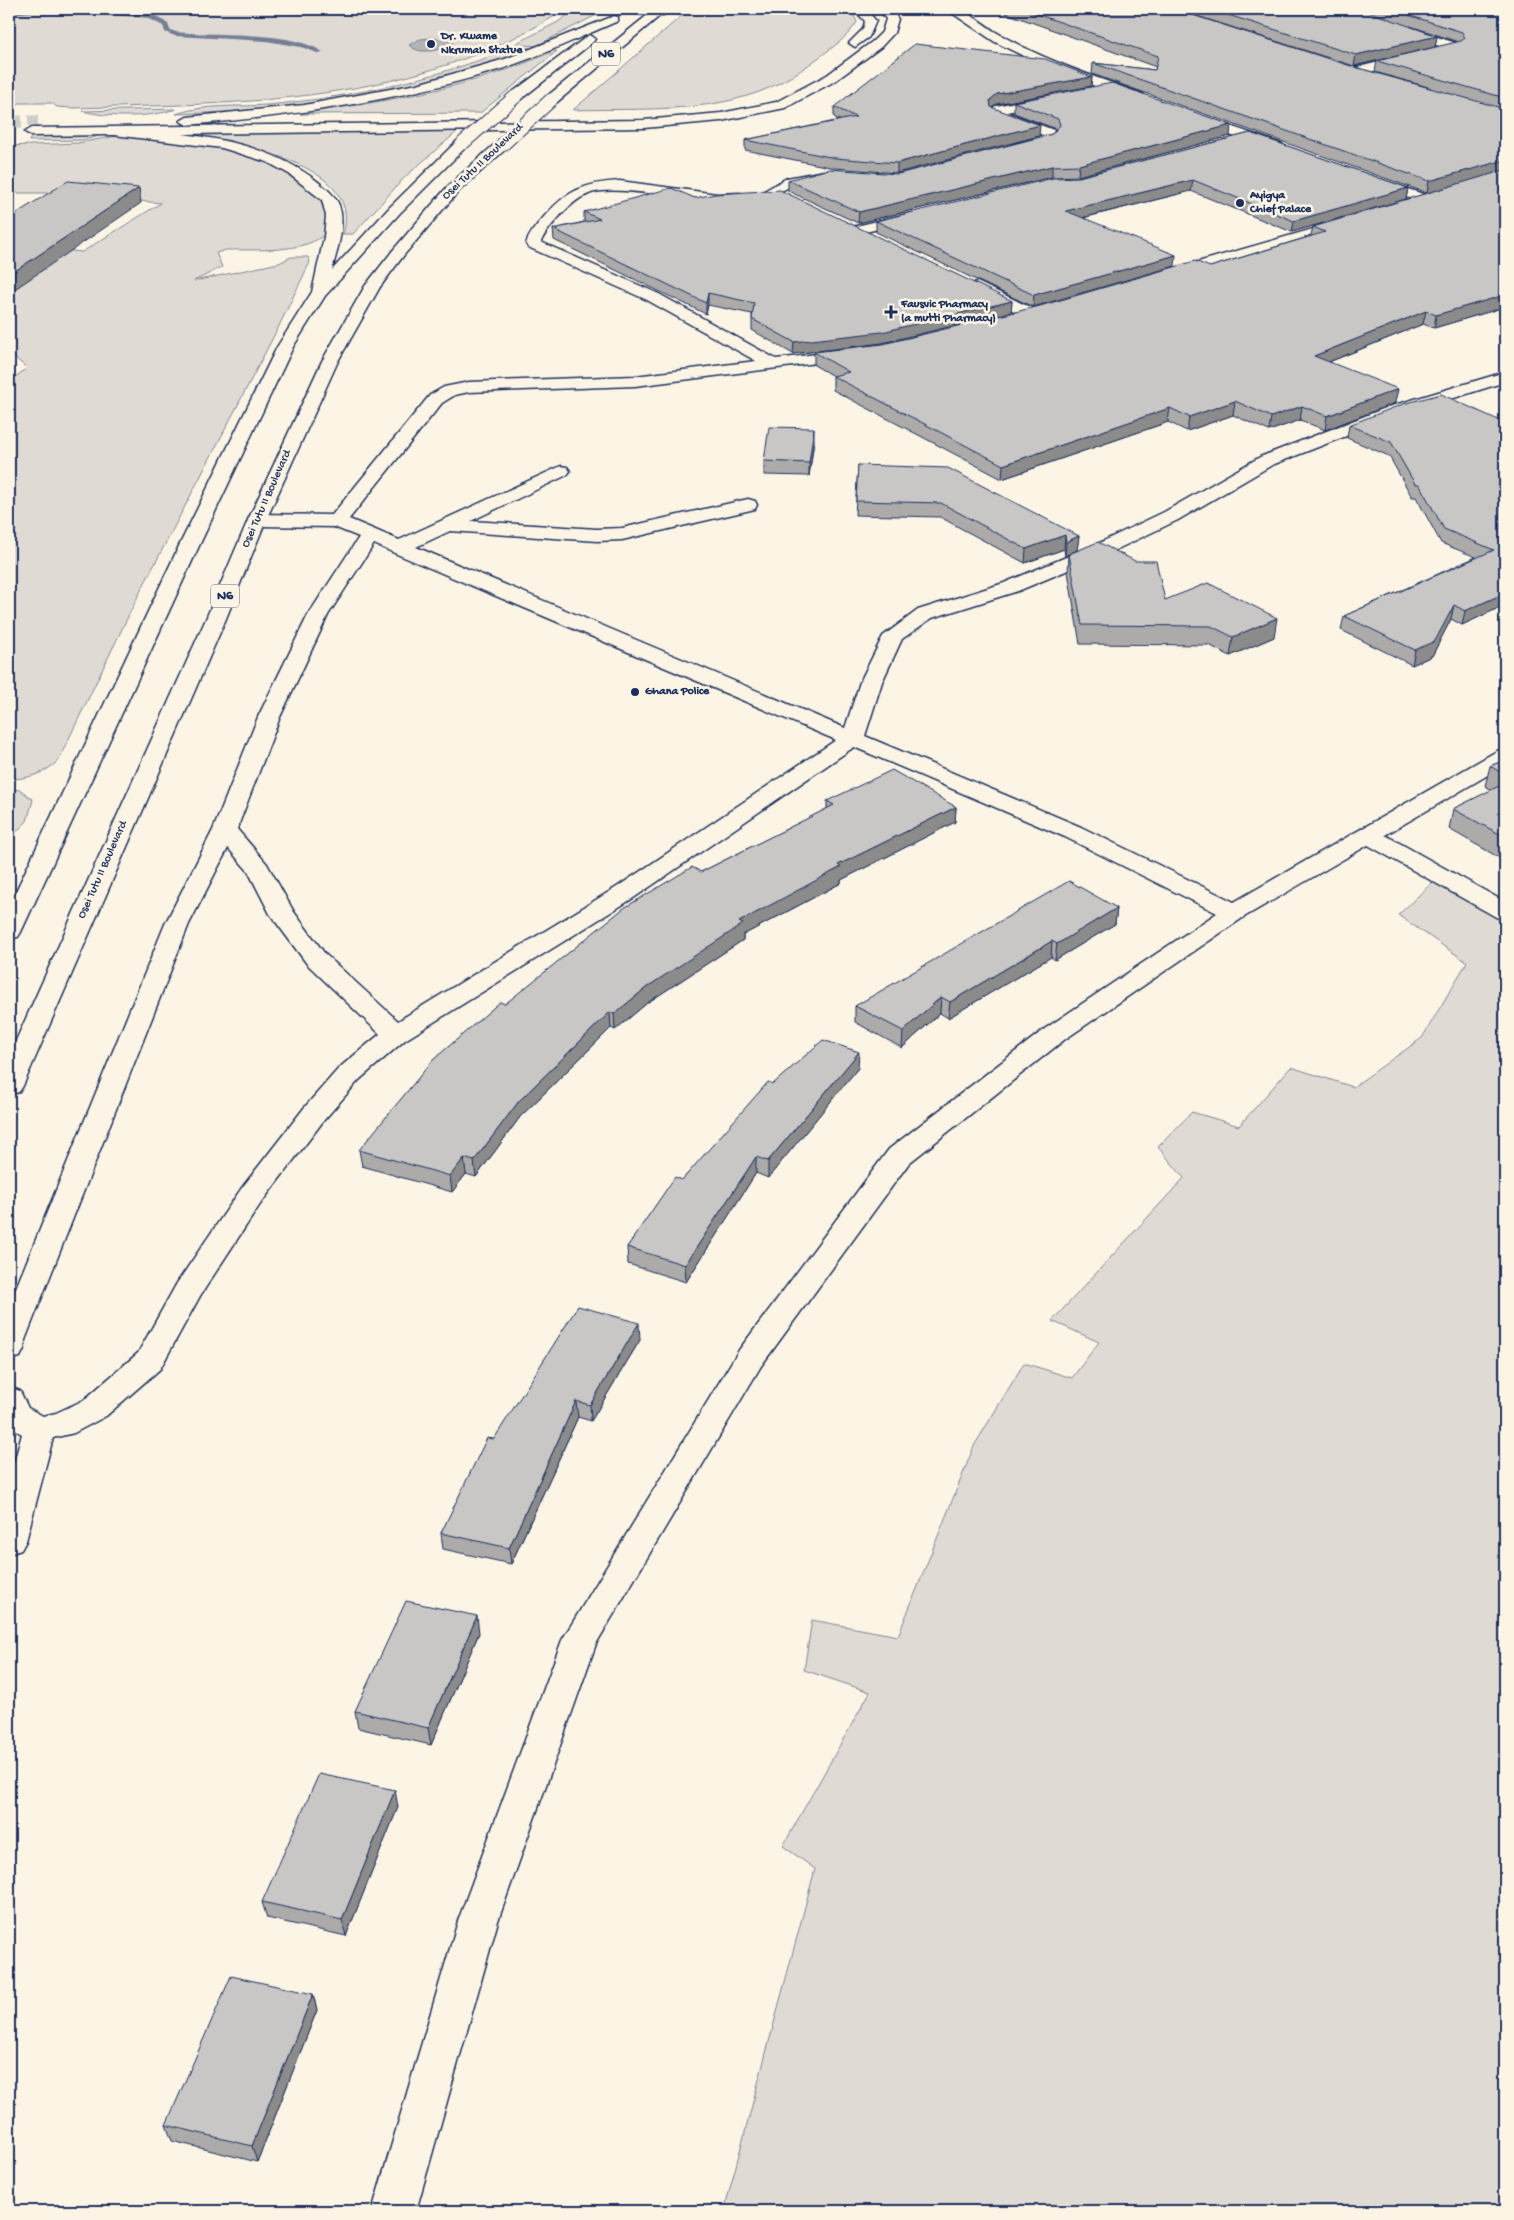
<svg xmlns="http://www.w3.org/2000/svg" width="1514" height="2220" viewBox="0 0 1514 2220" font-family="'Gochi Hand',sans-serif">
<rect width="100%" height="100%" fill="#fcf5e5"/>
<filter id="ink" filterUnits="userSpaceOnUse"><feTurbulence type="fractalNoise" baseFrequency=".02" numOctaves="2"/><feDisplacementMap in="SourceGraphic" scale="10" xChannelSelector="R" yChannelSelector="G"/><feConvolveMatrix kernelMatrix="1 2 1 2 8 2 1 2 1" color-interpolation-filters="sRGB"/></filter>
<g filter="url(#ink)">
<g fill="#dfdbd4" stroke="#7d8599">
<path d="M9 9H566C416 104 242 104 70 108L57 107 52 103H19L11 116H9Z"/>
<path d="M576 9H608L536 46 515 44 558 22Z"/>
<path d="M695 9H844L853 14 857 22C847 38 833 47 818 58 807 66 795 75 783 81 722 115 641 108 573 110L686 12Z"/>
<path d="M511 45 530 48C504 62 472 70 443 77 356 100 267 112 176 114 204 104 238 107 267 105 333 99 400 86 462 66 479 60 497 56 511 45Z"/>
<path d="M553 51H557L480 113 300 114C385 101 475 88 553 51Z"/>
<path d="M176 109C148 118 111 118 82 111Z"/>
<path d="M459 130 406 176 353 234H343C367 159 217 140 170 132Z"/>
<path d="M33 133 106 134 84 140 29 141Z"/>
<path d="M122 135 217 146 258 159 288 173 320 198 328 224 326 234C300 254 258 249 226 250L216 253 222 267 194 281 279 263 291 257H308L310 262 278 328 138 596 58 761C44 774 28 779 9 779V382L27 368 9 353V258L33 247 82 252 161 203 55 193H9V146L78 143Z"/>
<path d="M9 789 21 790 33 800 27 821 9 840Z"/>
<path d="M1435 880 1505 920V2211H724L815 1869 783 1846 870 1692 804 1670 812 1620 898 1636 974 1446 1024 1363 1072 1378 1099 1342 1052 1321 1184 1178 1158 1147 1192 1112 1239 1126 1291 1067 1353 1087 1422 1038 1467 962 1398 915Z"/>
</g>
<path fill="#b2b4b8" stroke="#767f94" d="M432 38 451 41 453 44C442 50 419 56 409 45L420 39Z"/>
<g fill="none" stroke-linecap="round" stroke-linejoin="round">
<path fill="#767f94" fill-rule="evenodd" d="M36 9H76L148 14 158 17 168 24 170 30 176 32C217 36 289 30 323 52L320 54 301 47 266 41 175 36 165 32 163 26 148 18 58 10 9 14V10Z"/>
<path stroke="#cfcdca" stroke-width="13" stroke-dasharray="13 6" stroke-linecap="butt" d="M9 122H38"/>
<g stroke="#1b2f5e" stroke-width="3">
<g id="minor">
<path d="M662 9H678L652 19 646 16Z"/>
<path d="M853 9H866L876 21 869 37 855 47 849 43 863 29 865 21Z"/>
<path d="M879 9H891L898 19 894 33 881 47 835 81 785 108 721 121 644 128 32 136 25 132 32 128 644 120 721 113 776 102 827 75 873 41 882 32 886 19Z"/>
<path d="M946 9C965 8 979 21 994 31 1040 59 1092 76 1143 94L1144 97 1143 100H1133L1054 71 995 42Z"/>
<path d="M1333 9H1350L1459 44 1461 47 1459 50H1451Z"/>
<path d="M1412 54 1418 58 1416 61 1354 76 1348 72 1350 69Z"/>
<path d="M1051 94 1057 98 1056 101 1007 112 1056 131 1058 134 1051 143 1018 151 1013 150 1011 147 1013 144 1043 135 991 115V110L992 107Z"/>
<path d="M1195 114 1282 144 1284 147 1282 150H1272L1190 121 1188 118Z"/>
<path d="M824 171 829 172 831 175 829 178 796 184 764 199 757 195 787 178Z"/>
<path d="M1372 177 1432 197 1434 200 1427 204 1367 184 1365 181Z"/>
<path d="M620 181 717 194 740 193 747 197C734 214 621 180 589 194 577 198 567 208 559 217 553 224 544 233 541 242L659 294 776 359 850 350 856 352 858 355 856 358 635 386 469 392 455 395 442 403 349 519 399 540 561 466 567 467 570 471 567 475 471 521 597 529 622 528 748 499 755 501 757 505 755 509 622 540 597 541 450 531 416 547 845 728 860 682 883 636 918 610 1004 583 1095 545 1164 512 1260 457 1388 407 1505 372V382L1400 415 1272 465 1178 520 1109 553 1018 591 932 618 902 639 882 682 865 736 1081 827 1234 902 1497 751 1505 749V765L1385 835 1505 902V919L1496 917 1368 845 1244 917 1064 1040 909 1163 761 1366 596 1644 498 1921 416 2211H372L458 1921 562 1640 739 1350 889 1149 1046 1028 1217 913 1065 837 854 747 635 897 405 1040 359 1080 324 1120 261 1203 200 1296 160 1369 106 1416 74 1433 53 1438 26 1541 21 1550 9 1554V1481L22 1434 9 1427V1387L20 1391 28 1408 43 1416 56 1413 84 1400 138 1353 177 1283 241 1189 304 1108 339 1068 380 1034 307 964 270 914 248 871 228 848 189 924 25 1340 24 1349 20 1357 9 1360V1305L165 924 213 830 258 717 308 615 359 537 334 527 257 526 250 524 248 520 250 516 257 514 332 515 430 395 444 387 469 382 635 376 756 361 647 300 528 247 526 244C529 234 536 226 543 218 566 191 584 183 620 181ZM374 544 392 552 836 740 617 887 398 1021 325 954 294 912 267 864 237 829 280 717 328 615Z"/>
<path d="M912 213 917 214 919 217 917 220 857 234 850 230 852 227Z"/>
<path d="M1348 219 1355 223 1353 226 1173 278H1163L1160 275 1163 272Z"/>
<path d="M977 282 1038 311 1040 314 1038 317H1026L972 290 969 287 972 284Z"/>
</g>
</g>
<g stroke="#1b2f5e" stroke-width="3">
<g id="highway">
<path d="M655 9H668L556 103H546L545 100 546 97Z"/>
<path d="M614 16 618 17V21C578 38 539 57 498 70 397 101 292 116 187 125L180 121 187 117 304 105 417 84 505 59Z"/>
<path d="M589 35 595 39 593 42 520 100H510L509 97 510 94Z"/>
<path d="M119 128C186 134 257 137 313 178 322 185 335 194 339 205 346 225 337 251 332 270L390 207 458 140 463 139 470 143 400 213 325 296 293 347 199 546 21 932 18 937 9 939V906L179 546 277 347 312 292 324 237 326 216 322 200 289 174 267 162 222 148 114 135 112 132Z"/>
<path d="M502 141 509 145 507 148 458 192 404 255 380 287 338 361 266 520 225 621 23 1086 19 1092 9 1095V1056L205 621 248 520 322 361 365 286 394 249 448 186 497 142Z"/>
</g>
</g>
<use href="#minor" fill="#fcf5e5" fill-rule="evenodd"/>
<use href="#highway" fill="#fcf5e5" fill-rule="evenodd"/>
<g stroke="#1b2f5e" stroke-width="15" stroke-linecap="butt">
<g id="highway-bridge">
<path d="M463 143 515 97"/>
<path d="M502 145 551 100"/>
</g>
</g>
<use href="#highway-bridge" stroke="#fcf5e5" stroke-width="13"/>
</g>
<g fill="#acabaa" stroke="#1b2f5e">
<path d="M996 9H1174L1351 66 1431 88 1375 72 1377 61 1459 42 1410 26 1437 36 1435 47 1354 66 1175 9H1505V307L1434 328 1423 324 1329 362 1395 403 1325 430 1300 420 1269 431 1233 415 1187 431 1168 422 1002 479 833 390V376L814 365V352L883 344 1210 267 1311 236 1313 227 1459 184 1427 193 1092 74 1093 63 1155 70 1156 67 1003 12Z"/>
<path d="M1092 77 1091 86 997 104 992 107 1039 136 897 173 835 168 745 150V140L840 120 834 117V107Z"/>
<path d="M1014 102 1230 136 1078 176 1052 177 858 223 788 191V180L898 174 1052 134 1056 129 1014 113Z"/>
<path d="M1250 133 1408 188 1406 199 1292 232 1191 191 1083 218 1175 266 1033 307 876 232V221L1079 177Z"/>
<path d="M695 198 1012 301 1011 312 882 343 793 354 752 330V314L708 305 706 314 554 240 553 229 584 222V212Z"/>
<path d="M1505 423V605L1462 625 1451 619 1432 656 1412 665 1341 630 1344 616 1476 557 1441 543 1416 497H1412L1389 456 1347 438 1349 425Z"/>
<path d="M814 441 809 476 764 475V461Z"/>
<path d="M858 465 1079 536 1077 550 1065 556 1064 549 1025 563 940 517 855 515Z"/>
<path d="M1069 554 1165 600 1274 637 1230 656 1209 645 1080 644 1068 572Z"/>
<path d="M1505 760V861L1449 829 1453 809 1492 790 1485 786 1490 766Z"/>
<path d="M827 801 956 807 955 822 841 880V883L743 935V940L647 1003 615 1030 611 1028 520 1117 476 1177 466 1174 452 1192 362 1166 359 1150 505 1004 701 872 827 809Z"/>
<path d="M1117 908 1115 924 1055 960 1051 957 948 1018 940 1013 902 1048 855 1022V1006Z"/>
<path d="M858 1068 768 1178 756 1173 686 1282 628 1264 627 1247 682 1180 773 1084Z"/>
<path d="M640 1340 591 1421 578 1417 511 1564 443 1549 441 1533 494 1439Z"/>
<path d="M479 1633 431 1745 358 1728 355 1711Z"/>
<path d="M398 1807 346 1936 267 1918 262 1902Z"/>
<path d="M313 1994 317 2010 257 2162 172 2141 166 2125Z"/>
</g>
<g fill="#8c8b8b" stroke="#1b2f5e">
<path d="M1437 36 1435 47 1354 66 1356 55Z"/>
<path d="M1092 77 1091 86 997 104 989 110 990 100 997 94Z"/>
<path d="M1040 125 1039 136 897 173V163Z"/>
<path d="M1231 125 1230 136 1078 176 1079 165Z"/>
<path d="M1505 160 1504 171 1427 193 1429 181Z"/>
<path d="M1052 166V177L858 223 859 212Z"/>
<path d="M1193 180 1191 191 1065 222 1066 211Z"/>
<path d="M139 188 141 203 9 293V275Z"/>
<path d="M1408 188 1406 199 1292 232 1294 221Z"/>
<path d="M1176 255 1175 266 1033 307 1034 295Z"/>
<path d="M708 293V305L706 314V303Z"/>
<path d="M1505 295V307L1434 328 1436 315Z"/>
<path d="M1012 301 1011 312 882 343 793 354 794 342Z"/>
<path d="M1426 311 1423 324 1311 369 1314 356Z"/>
<path d="M1398 389 1395 403 1325 430 1327 416Z"/>
<path d="M1235 401 1233 415 1187 431 1189 417Z"/>
<path d="M1302 406 1300 420 1269 431 1271 417Z"/>
<path d="M1170 408 1168 422 1002 479 1003 465Z"/>
<path d="M814 428V441L809 476V463Z"/>
<path d="M1065 535 1064 549 1025 563 1026 549Z"/>
<path d="M1079 536 1077 550 1065 556 1066 542Z"/>
<path d="M1505 593V605L1462 625 1465 611Z"/>
<path d="M1454 605 1451 619 1432 656 1412 665 1415 650Z"/>
<path d="M1277 618 1274 637 1230 656 1233 637Z"/>
<path d="M956 807 955 822 841 880V883L743 935V940L647 1003 615 1030 614 1014 647 987 739 922 838 865Z"/>
<path d="M1117 908 1115 924 1055 960 1057 944Z"/>
<path d="M1052 941 1051 957 948 1018 950 1002Z"/>
<path d="M941 997 940 1013 902 1048 903 1031Z"/>
<path d="M610 1012 611 1028 520 1117 476 1177 474 1161 519 1101Z"/>
<path d="M859 1052 858 1068 768 1178V1161Z"/>
<path d="M756 1157V1173L686 1282 685 1265Z"/>
<path d="M464 1158 466 1174 452 1192 450 1176Z"/>
<path d="M639 1323 640 1340 591 1421 590 1405Z"/>
<path d="M576 1401 578 1417 511 1564 509 1548Z"/>
<path d="M477 1616 479 1633 431 1745 428 1728Z"/>
<path d="M395 1790 398 1807 346 1936 342 1920Z"/>
<path d="M313 1994 317 2010 257 2162 252 2146Z"/>
</g>
<g fill="#c8c7c6" stroke="#1b2f5e">
<path d="M1022 9H1174L1351 66 1505 109V160L1429 181 1093 63 1155 70 1158 56Z"/>
<path d="M1209 9H1361L1437 36 1356 55Z"/>
<path d="M1389 9H1505V98L1377 61 1461 41 1465 38 1462 32Z"/>
<path d="M915 44 1045 59 1092 77 997 94 990 100 991 107 1040 125 897 163 835 158 745 140 856 117 834 107Z"/>
<path d="M1112 83 1231 125 1079 165 1052 166 859 212 788 180 829 169 898 174 1052 134 1060 125 1058 119 1014 102Z"/>
<path d="M1250 133 1408 188 1294 221 1193 180 1066 211 1176 255 1034 295 876 221 1053 178 1079 177Z"/>
<path d="M1505 170V295L1436 315 1426 311 1314 356 1398 389 1327 416 1302 406 1271 417 1235 401 1189 417 1170 408 1003 465 833 376 849 372 814 352 883 344 1040 306 1195 261 1210 267 1325 232 1313 227Z"/>
<path d="M68 181 139 188 9 275V218Z"/>
<path d="M671 188 695 198 715 194 780 190 1012 301 882 332 794 342 752 319 754 303 708 293 706 303 553 229 600 219 584 212Z"/>
<path d="M1441 394 1505 423V593L1465 611 1454 605 1435 641 1415 650 1344 616 1494 550 1444 529 1419 484H1415L1391 442 1349 425 1403 404Z"/>
<path d="M769 427 814 428 809 463 764 461Z"/>
<path d="M858 465 948 468 1079 536 1066 542 1065 535 1026 549 941 503 856 501Z"/>
<path d="M1098 542 1135 561H1156L1165 600 1208 583 1277 618 1233 637 1211 626 1082 625 1069 554Z"/>
<path d="M1505 760V775L1490 766Z"/>
<path d="M892 770 956 807 838 865 841 867 739 922 743 924 647 987 614 1014 610 1012 519 1101 474 1161 464 1158 450 1176 359 1150 433 1060 500 1002 505 1004 624 908 692 867 701 872 834 805 827 801Z"/>
<path d="M1505 783V837L1453 809Z"/>
<path d="M1069 881 1117 908 1057 944 1052 941 950 1002 941 997 903 1031 855 1006Z"/>
<path d="M823 1040 859 1052 768 1161 756 1157 685 1265 627 1247 675 1177 682 1180 768 1082 773 1084Z"/>
<path d="M578 1306 639 1323 590 1405 576 1401 509 1548 441 1533 487 1438 494 1439Z"/>
<path d="M406 1601 477 1616 428 1728 355 1711Z"/>
<path d="M319 1774 395 1790 342 1920 262 1902Z"/>
<path d="M231 1976 313 1994 252 2146 166 2125Z"/>
</g>
</g>
<g fill="#1b2f5e" stroke="#fcf5e5" stroke-width="2">
<circle cx="431" cy="44" r="5"/>
<circle cx="1240" cy="203" r="5"/>
<path d="M888.5 304.5h5v5h5v5h-5v5h-5v-5h-5v-5h5z"/>
<circle cx="635" cy="692" r="5"/>
</g>
<g text-anchor="middle" dominant-baseline="central" stroke-width="5" stroke-linejoin="round" paint-order="stroke">
<g font-size="12" font-weight="bold" fill="#1b2f5e" stroke="#fcf5e5" text-anchor="start">
<text x="441" y="37">Dr. Kwame<tspan x="441" dy="14">Nkrumah Statue</tspan></text>
<text x="1250" y="196">Ayigya<tspan x="1250" dy="14">Chief Palace</tspan></text>
<text x="901" y="305">Fausvic Pharmacy<tspan x="901" dy="14">(a mutti Pharmacy)</tspan></text>
<text x="645" y="692">Ghana Police</text>
</g>
<g font-size="12" fill="#1b2f5e" stroke="#fcf5e5">
<text transform="translate(483 162) rotate(-43)">Osei Tutu II Boulevard</text>
<text transform="translate(267 499) rotate(-66)">Osei Tutu II Boulevard</text>
<text transform="translate(103 870) rotate(-66)">Osei Tutu II Boulevard</text>
</g>
<g fill="#fcf5e5" stroke="#5e6a86" stroke-width="1">
<rect x="592" y="42.5" width="28" height="23" rx="4"/>
<rect x="211" y="584.5" width="28" height="23" rx="4"/>
</g>
<g font-size="14" font-weight="bold" fill="#1b2f5e">
<text x="606" y="54">N6</text>
<text x="225" y="596">N6</text>
</g>
</g>
<rect width="1514" height="2220" fill="none" stroke="#fcf5e5" stroke-width="30"/>
<rect x="15" y="15" width="1484" height="2190" fill="none" stroke="#1b2f5e" stroke-width="2" filter="url(#ink)"/>
</svg>
